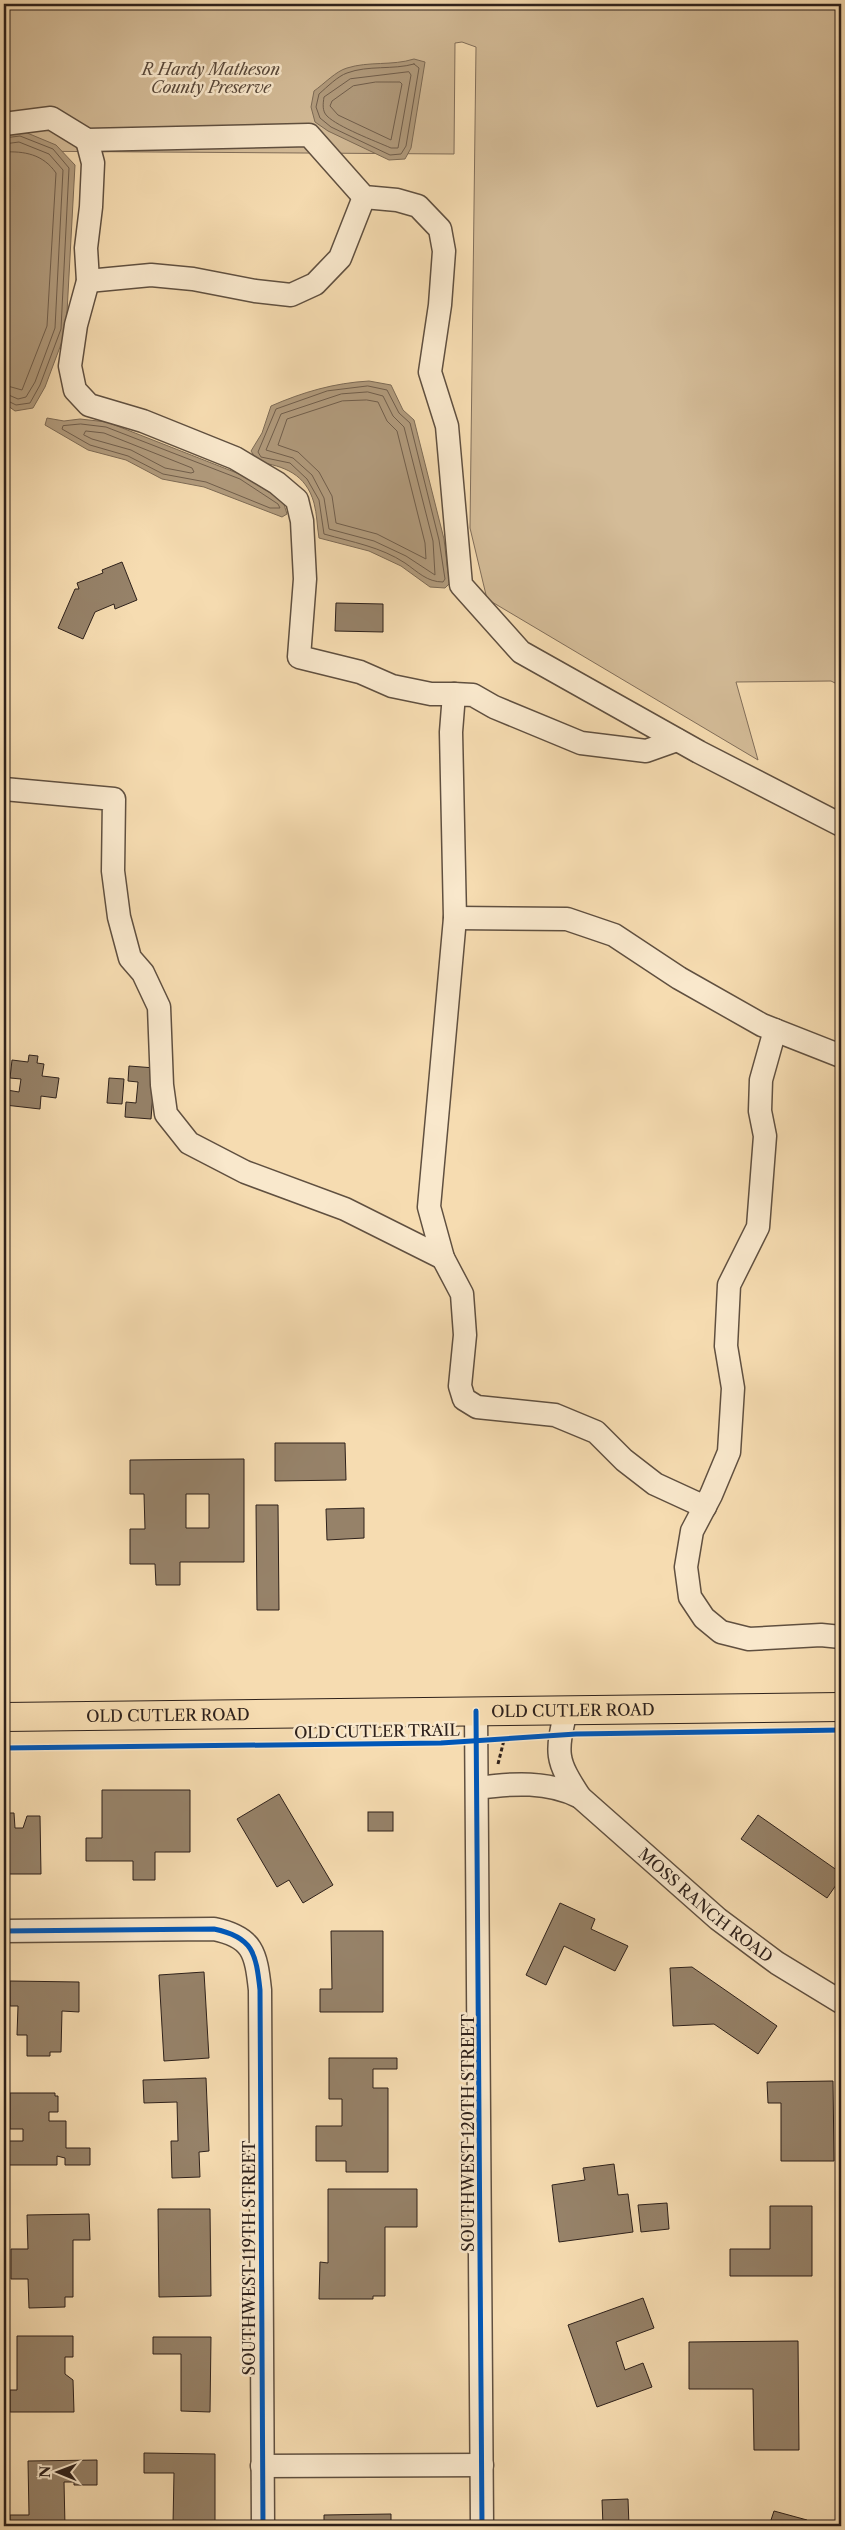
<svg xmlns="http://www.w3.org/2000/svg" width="845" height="2530" viewBox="0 0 845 2530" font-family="'Libre Caslon Text',serif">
<rect width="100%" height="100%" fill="#f6dcb1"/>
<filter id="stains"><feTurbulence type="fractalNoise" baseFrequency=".004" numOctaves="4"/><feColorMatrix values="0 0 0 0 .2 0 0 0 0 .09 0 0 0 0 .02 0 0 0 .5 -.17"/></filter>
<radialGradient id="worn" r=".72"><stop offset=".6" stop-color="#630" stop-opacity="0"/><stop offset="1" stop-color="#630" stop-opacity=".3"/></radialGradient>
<path fill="#d4bc98" stroke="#816e5a" d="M4 4H841V686L831 681 736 682 758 760 487 599 470 528 476 47 462 42 455 43 454 154 4 151Z"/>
<g fill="#b29c7e" stroke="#7d6b56">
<path d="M414 59 425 62 411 148 405 159 389 160 328 131 315 122 311 107 314 91C324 84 336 71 347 68 369 61 392 66 414 59Z"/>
<path d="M20 130 56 145 75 165 66 331 45 387 33 408 15 411 4 403V133Z"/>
<path d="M369 381 391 385 403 410 414 420 444 539 448 573 452 581 445 588 430 587 401 566 369 551 319 538C317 526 317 514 314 503 306 474 284 466 258 462L251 451 262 433 271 406C303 392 334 383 369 381Z"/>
<path d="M47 418 64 421 80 419 107 422 242 475 283 501 287 514 282 517 204 487 162 479 126 460 88 450 45 425Z"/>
</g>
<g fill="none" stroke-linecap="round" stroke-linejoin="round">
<g stroke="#705e4c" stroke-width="1">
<path d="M414 64 419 68 406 146 401 154 390 155 331 127 320 118 316 107 319 94C327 87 338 76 347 73 368 65 393 70 414 64Z"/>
<path d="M409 72 411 75 398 148H391C375 141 338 127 327 116 322 111 323 104 324 97L350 79Z"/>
<path d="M376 82H400L402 84 391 140 338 115 330 106 332 101 353 86Z"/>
<path d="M4 138 20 136 53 149 69 168 61 329 40 385 30 403 16 405 4 399"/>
<path d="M4 144 19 142 49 154 63 170 55 328 35 382 26 397 18 399 4 393"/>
<path d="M4 152C24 151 43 154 56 173L47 326 22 390 4 385"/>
<path d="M368 386 387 390 399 413 410 423 439 540 445 579 443 582C427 582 418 572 405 563 381 547 352 542 324 534L319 500 307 479 290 463 261 457 258 452 276 409 327 391Z"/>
<path d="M368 392 383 396 393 416 404 427 433 541 435 575 406 556 374 541 329 529 324 498 312 475 293 458 266 450 281 414 341 394Z"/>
<path d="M367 400 378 402 387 421 397 431 425 543 426 559 377 534 336 523 332 496 319 472 298 452 278 445 287 419 342 401Z"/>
<path d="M81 424 106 427 240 479 278 504 280 508H270L206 482 163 474 128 456 90 445 62 429 63 426Z"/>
<path d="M86 431 104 433 192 468 194 472 191 473 165 468 131 450 92 439 84 435Z"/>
</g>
</g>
<g fill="#968269" stroke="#2e211b" fill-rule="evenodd">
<path d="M122 562 137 600 115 609 114 604 95 612 83 639 58 628 75 589H79L77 583 103 573 102 570Z"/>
<path d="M336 603 383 604V632L335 631Z"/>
<path d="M29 1055 38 1056 37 1063 44 1064 42 1076 59 1078 56 1098 41 1096 40 1109 5 1105 7 1090 19 1092 21 1079 10 1078 12 1060 28 1062Z"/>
<path d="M129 1066 155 1068 151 1119 125 1117 126 1102 136 1103 138 1082 128 1081Z"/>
<path d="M109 1078 124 1079 122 1104 107 1103Z"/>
<path d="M275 1443H345L346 1480 275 1481Z"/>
<path d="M244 1459V1562H180V1585H156L155 1564H130V1529H145L144 1494H130V1460ZM186 1494H209V1528H186Z"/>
<path d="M256 1505H278L279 1610H257Z"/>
<path d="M364 1508V1538L327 1540 326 1509Z"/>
<path d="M102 1790H190V1852H155V1880H133V1861H86V1838H102Z"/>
<path d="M279 1794 333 1885 303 1903 289 1880 277 1887 237 1819Z"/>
<rect x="368" y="1812" width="25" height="19"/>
<path d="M4 1813H14L15 1828H23L27 1816H40L41 1874H4Z"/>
<path d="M758 1815 841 1873V1878L827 1898 741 1839Z"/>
<path d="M560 1903 595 1919 591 1929 628 1946 615 1971 564 1946 546 1985 526 1975Z"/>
<path d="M331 1931H383V2012H320V1989H332Z"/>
<path d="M692 1967 777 2026 758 2054 714 2024 673 2026 670 1968Z"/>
<path d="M204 1972 209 2058 164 2061 159 1975Z"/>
<path d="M10 1981 79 1982V2012L62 2011 61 2052H50V2056H27V2035H17L18 2006H10Z"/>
<path d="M329 2058H397V2069H373V2088H388V2172H346V2161H316V2126H342V2099H329Z"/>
<path d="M206 2078 209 2151 199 2152 200 2177 172 2178 171 2141H178L177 2102 144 2103 143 2080Z"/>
<path d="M833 2081 834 2161H781V2103H768L767 2082Z"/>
<path d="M10 2093H55V2096H58V2112H49V2121H66V2148H90V2165H65V2158L57 2156V2165H9V2141H23V2129H10Z"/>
<path d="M614 2164 618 2195 628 2194 633 2232 559 2242 552 2185 585 2180 583 2168Z"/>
<path d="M328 2189H417V2227H385V2296H373V2299H319L320 2262 328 2263Z"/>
<path d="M667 2203 669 2229 641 2232 638 2205Z"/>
<path d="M770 2206H812V2276H730V2249H770Z"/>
<path d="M158 2209H210L211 2296 159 2297Z"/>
<path d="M89 2214 90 2240H73V2297H65V2307L29 2308 28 2279H11V2249H28L27 2215Z"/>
<path d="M643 2298 654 2328 616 2342 625 2370 643 2363 652 2387 597 2407 568 2325Z"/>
<path d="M17 2336H73V2357H65V2374L73 2380 74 2412H10V2390H17Z"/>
<path d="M153 2337H211L210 2412 181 2411V2354H153Z"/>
<path d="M798 2341 799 2450H754L753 2389H689V2342Z"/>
<path d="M144 2453 215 2454V2526H133V2524H173L174 2473H144Z"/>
<path d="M97 2460V2485H74V2482H64L65 2526H10V2515H29L28 2461Z"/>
<path d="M628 2499 629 2526H603L602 2500Z"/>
<path d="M774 2511 807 2520 806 2526H769Z"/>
<path d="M391 2514V2526H324V2515Z"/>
</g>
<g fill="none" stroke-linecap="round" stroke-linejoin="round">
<g stroke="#605040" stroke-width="25">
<g id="minor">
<path d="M4 124 51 118 87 140 309 135 364 197 397 200 418 206 440 229 444 251 440 305 430 372 447 426 461 585 521 652 699 752 841 825"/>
<path d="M87 140 93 163 91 207 86 248 88 281 76 325 70 366 75 390 89 405 143 421 235 458 277 483 297 500 302 521 305 579 299 657 360 672 392 686 431 694H454"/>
<path d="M88 281 151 275 193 279 255 291 291 295 315 284 340 258 364 197"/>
<path d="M677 740 646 751 581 743 494 707 473 695 454 694 451 732 455 918 429 1207 443 1258 462 1294 465 1335 460 1386 464 1399 477 1407 555 1415 596 1432 624 1460 655 1484 705 1507"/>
<path d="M4 789 114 799 113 871 119 917 130 958 143 973 159 1007 162 1085 166 1114 189 1143 245 1172 345 1209 443 1258"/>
<path d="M455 918 567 919 614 935 679 978 762 1025 841 1056"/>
<path d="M775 1030 761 1080 760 1111 765 1136 758 1227 729 1285 726 1346 733 1388 729 1452 711 1495 692 1531 686 1567 690 1597 704 1618 721 1632 749 1639 821 1635 841 1637"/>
<path d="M566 1710C556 1754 555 1759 580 1797"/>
<path d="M476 1711 482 2526"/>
<path id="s1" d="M478 1788C513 1783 548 1781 580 1797L718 1919 777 1963 841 2002"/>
<path d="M4 1931 214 1929C253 1937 256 1953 260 1990L263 2526"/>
<path d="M262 2466 482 2465"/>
</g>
</g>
<g stroke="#2e211b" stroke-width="30">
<g id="major">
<path id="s2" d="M4 1717 841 1707"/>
</g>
</g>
<path stroke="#2e211b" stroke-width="3" stroke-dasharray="4 2.5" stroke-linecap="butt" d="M498 1764 504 1740"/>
<use href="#minor" stroke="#f9e8cc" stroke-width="22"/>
<use href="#major" stroke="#f6dcb1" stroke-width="28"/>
<g stroke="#f9e8cc" stroke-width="8">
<g id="cycleway">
<path d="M476 1711 482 2526"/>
<path d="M4 1748 441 1743 576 1734 841 1730"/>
<path d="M4 1931 214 1929C253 1937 256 1953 260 1990L263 2526"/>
</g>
</g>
<use href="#cycleway" stroke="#0057b8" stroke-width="5"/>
</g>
<g text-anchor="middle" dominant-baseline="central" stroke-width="5" stroke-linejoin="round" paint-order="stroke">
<g font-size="16" font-style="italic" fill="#58483a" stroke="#f9e8cc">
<text x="211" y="69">R Hardy Matheson<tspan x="211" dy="18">County Preserve</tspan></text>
</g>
<g font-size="16" fill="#2e211b" stroke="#f9e8cc">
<text stroke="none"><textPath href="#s2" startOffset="569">OLD CUTLER ROAD</textPath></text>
<text stroke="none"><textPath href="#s2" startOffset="164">OLD CUTLER ROAD</textPath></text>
<text transform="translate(377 1731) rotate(-1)">OLD CUTLER TRAIL</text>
<text stroke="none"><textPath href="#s1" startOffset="270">MOSS RANCH ROAD</textPath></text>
<text transform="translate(468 2133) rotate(-90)">SOUTHWEST 120TH STREET</text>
<text transform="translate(249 2258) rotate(-90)">SOUTHWEST 119TH STREET</text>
</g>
</g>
<rect width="845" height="2530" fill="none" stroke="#f6dcb1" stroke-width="20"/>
<rect x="5" y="5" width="835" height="2520" fill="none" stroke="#2e211b" stroke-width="2.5"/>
<rect x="10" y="10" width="825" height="2510" fill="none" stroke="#2e211b"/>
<g transform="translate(58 2472) rotate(271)" stroke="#f9e8cc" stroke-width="4" paint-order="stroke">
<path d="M0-4L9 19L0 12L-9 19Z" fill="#2e211b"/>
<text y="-8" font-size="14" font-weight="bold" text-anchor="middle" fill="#2e211b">N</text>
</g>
<rect width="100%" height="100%" filter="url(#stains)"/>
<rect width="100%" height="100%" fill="url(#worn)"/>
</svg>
